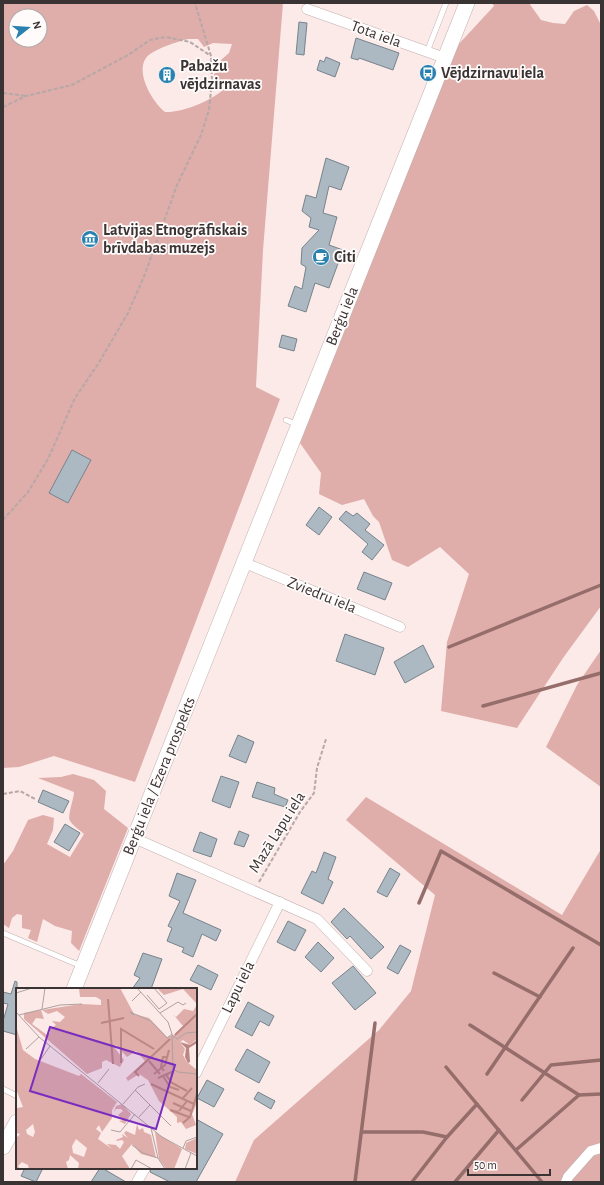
<svg xmlns="http://www.w3.org/2000/svg" width="604" height="1185" viewBox="0 0 604 1185" font-family="'Alegreya Sans',sans-serif">
<rect width="100%" height="100%" fill="#fbeae8"/>
<g fill="#dfadaa" fill-rule="evenodd">
<path d="M3 3H283L263 250 256 387 280 399 135 782 54 756 19 767 3 768ZM16 16H40V40H16ZM188 39H198L204 47 213 43 232 44 229 53 221 60V69L214 74 217 83 226 87C214 100 182 113 165 112 153 103 135 73 146 58 151 50 179 41 188 39Z"/>
<path d="M492 3H529L541 20 553 23 565 24 574 11 587 5 594 11 601 25V606L563 658 517 728 441 711 447 642 469 574 440 547 408 567 392 560 379 522 373 516 364 499 342 505 319 494 321 473 300 443 457 46 494 6Z"/>
<path d="M601 650V787L546 747 577 685Z"/>
<path d="M73 774 94 780 106 791 104 809 128 828 79 951 71 943 72 931 55 926 43 919 37 942 28 938 31 930 22 928V915L17 914 12 918 9 928 3 924V865L13 851 28 820 43 815 54 818 53 830 47 844 70 857 84 834C80 830 73 826 70 821 67 816 74 799 74 792L38 778 61 777Z"/>
<path d="M366 797 562 915 601 849V1182H235L254 1140 379 1030 411 991 435 895 346 820Z"/>
</g>
<g fill="none" stroke-linecap="round" stroke-linejoin="round">
<g stroke="#956d6b" stroke-width="3.5">
<path d="M449 647 601 585"/>
<path d="M483 706 601 673"/>
<path d="M419 903 441 851 601 945"/>
<path d="M494 973 540 997"/>
<path d="M470 1025 579 1095 601 1094"/>
<path d="M446 1067 542 1182"/>
<path d="M487 1074 573 948"/>
<path d="M522 1100 551 1065 601 1060"/>
<path d="M362 1132H423L447 1137"/>
<path d="M516 1150 579 1095"/>
<path d="M355 1182 375 1023"/>
<path d="M412 1182 447 1137 477 1104"/>
<path d="M455 1182 499 1130"/>
</g>
</g>
<g fill="#acb9c2" stroke="#76838b">
<path d="M299 22 307 23 304 55 296 54Z"/>
<path d="M356 38 399 53 393 70 359 58 358 60 351 58Z"/>
<path d="M326 57 340 63 335 77 317 70 320 60 324 62Z"/>
<circle cx="167" cy="75" r="8"/>
<path d="M326 158 349 167 341 190 329 186 323 213 337 217 329 245 343 250 329 288 315 283 306 312 288 306 295 286 302 289 306 267 301 264 302 248 319 230 309 227 311 218 302 211 306 195 316 198Z"/>
<path d="M282 335 297 339 294 351 279 347Z"/>
<path d="M72 450 91 460 68 503 49 493Z"/>
<path d="M319 507 332 517 319 535 306 525Z"/>
<path d="M346 511 353 516 357 513 370 524 365 530 384 545 372 560 362 552 368 544 339 519Z"/>
<path d="M364 572 392 583 385 600 357 589Z"/>
<path d="M345 634 384 648 375 675 336 661Z"/>
<path d="M423 645 434 667 405 683 394 662Z"/>
<path d="M238 735 254 742 246 763 229 756Z"/>
<path d="M221 776 239 782 230 808 212 801Z"/>
<path d="M257 782 275 788 274 794 288 800 285 807 252 797Z"/>
<path d="M43 790 69 801 63 813 38 802Z"/>
<path d="M65 824 80 833 69 851 54 842Z"/>
<path d="M239 831 249 835 244 847 234 844Z"/>
<path d="M200 832 217 839 211 857 193 851Z"/>
<path d="M324 852 336 857 328 879 333 882 323 904 301 893 312 871 316 873Z"/>
<path d="M390 868 400 874 387 897 377 892Z"/>
<path d="M177 873 196 880 183 913 221 930 216 941 202 934 193 957 182 952 184 948 167 941 172 928 168 926 180 901 169 896Z"/>
<path d="M344 908 384 947 371 959 350 936 347 939 331 922Z"/>
<path d="M288 921 306 930 295 951 277 942Z"/>
<path d="M318 942 334 958 321 972 305 957Z"/>
<path d="M400 945 411 951 398 974 387 968Z"/>
<path d="M143 953 162 959 151 989H132L140 978 134 975Z"/>
<path d="M198 965 218 975 211 990 190 980Z"/>
<path d="M353 966 376 993 355 1010 332 983Z"/>
<path d="M15 981 17 982V1035L3 1031V1021L8 1004 3 1003V992L11 994Z"/>
<path d="M248 1002 274 1016 269 1026 260 1021 252 1036 235 1027Z"/>
<path d="M247 1049 270 1062 259 1083 235 1070Z"/>
<path d="M207 1080 224 1089 214 1107 197 1098Z"/>
<path d="M258 1092 275 1101 271 1109 254 1099Z"/>
<path d="M196 1119 223 1134 196 1182H170L150 1172 151 1168H196Z"/>
<path d="M25 1168H37L42 1170 36 1182 21 1176Z"/>
<path d="M100 1168H102L126 1182H91Z"/>
</g>
<g fill="none" stroke-linecap="round" stroke-linejoin="round">
<g stroke="#c1b1b0" stroke-width="6">
<g id="lane">
<path d="M427 52 446 3"/>
<path d="M286 420 298 425"/>
<path d="M3 933 81 966"/>
<path d="M3 1089 17 1096"/>
</g>
</g>
<g stroke="#c1b1b0" stroke-width="11">
<g id="street">
<path d="M307 9 445 58"/>
<path d="M245 563 400 627"/>
<path d="M134 838 317 919 367 971"/>
<path d="M196 1073 280 902"/>
<path d="M137 1182 145 1168"/>
<path d="M566 1182 568 1177 591 1151 601 1148"/>
</g>
</g>
<g stroke="#c1b1b0" stroke-width="16">
<g id="secondary">
<path d="M74 989 467 3"/>
<path d="M3 1147 17 1122"/>
</g>
</g>
<g stroke="#b6a8a7" stroke-width="2" stroke-dasharray="4 2" stroke-linecap="butt">
<path d="M3 93 26 96"/>
<path d="M3 107 26 96 72 85 128 55 150 40 166 37 190 42 211 56"/>
<path d="M3 520 28 492 48 459 75 398 98 364 128 313 145 274 177 185 201 135 209 110 212 81 211 56 195 3"/>
<path d="M3 794 20 791 35 799"/>
<path d="M259 882 300 812 314 793 317 768 326 739"/>
</g>
<use href="#lane" stroke="#fff" stroke-width="5"/>
<use href="#street" stroke="#fff" stroke-width="10"/>
<use href="#secondary" stroke="#fff" stroke-width="15"/>
</g>
<defs>
<g id="bus-disc" transform="scale(0.9)"><circle r="9.5" fill="#2981b0" stroke="#fefbfa"/><path d="M-5-6H5V4H4V6H2V4H-2V6H-4V4H-5ZM-3.5-4V0h7V-4ZM-3.5 1.2v1.5H-2V1.2ZM2 1.2v1.5H3.5V1.2Z" fill="#fff"/></g>
<g id="building-disc" transform="scale(0.9)"><circle r="9.5" fill="#2981b0" stroke="#fefbfa"/><path d="M-4-6H4V6H1V3H-1V6H-4ZM-2.5-4.3h1.7v1.8h-1.7ZM.8-4.3h1.7v1.8H.8ZM-2.5-1h1.7V.8h-1.7ZM.8-1h1.7V.8H.8Z" fill="#fff"/></g>
<g id="museum-disc" transform="scale(0.9)"><circle r="9.5" fill="#2981b0" stroke="#fefbfa"/><path d="M0-6L6-3V-2H-6V-3ZM-5-1h2V3h-2ZM-1-1h2V3h-2ZM3-1h2V3H3ZM-6 4H6V6H-6Z" fill="#fff"/></g>
<g id="cafe-disc" transform="scale(0.9)"><circle r="9.5" fill="#2981b0" stroke="#fefbfa"/><path d="M-5.5-4.5H6V0H3Q3 3.5 0 3.5H-2.5Q-5.5 3.5-5.5 0ZM3-3.2v2h1.7v-2ZM-6 4.5H4V6H-6Z" fill="#fff"/></g>
</defs>
<g fill-rule="evenodd">
<use href="#bus-disc" x="428" y="73"/>
<use href="#building-disc" x="167" y="75"/>
<use href="#museum-disc" x="90" y="239"/>
<use href="#cafe-disc" x="321" y="257"/>
</g>
<g text-anchor="middle" dominant-baseline="central" stroke-width="3.5" stroke-linejoin="round" paint-order="stroke">
<g font-size="16" fill="#3a3333" stroke="#fefbfa">
<text transform="translate(376 34) rotate(20)">Tota iela</text>
<text transform="translate(342 316) rotate(-68)">Berģu iela</text>
<text transform="translate(322 595) rotate(22)">Zviedru iela</text>
<text transform="translate(159 776) rotate(-68)">Berģu iela / Ezera prospekts</text>
<text transform="translate(277 832) rotate(-58)">Mazā Lapu iela</text>
<text transform="translate(238 987) rotate(-64)">Lapu iela</text>
</g>
<g font-size="16" font-weight="bold" fill="#3a3333" stroke="#fefbfa" text-anchor="start">
<text x="180" y="66">Pabažu<tspan x="180" dy="18">vējdzirnavas</tspan></text>
<text x="441" y="73">Vējdzirnavu iela</text>
<text x="103" y="230">Latvijas Etnogrāfiskais<tspan x="103" dy="18">brīvdabas muzejs</tspan></text>
<text x="334" y="257">Citi</text>
</g>
</g>
<g transform="translate(16 988)">
<rect width="181" height="181" fill="#fbeae8"/>
<path d="M63 0H104L118 26 133 30 151 49 158 47 167 38 157 26 160 29 168 21 177 23 181 17V51L174 57 167 52 164 54 169 61 167 67 171 74 181 82V115L176 126 180 137 170 141 165 134 161 135V129L143 113 132 92 123 86 112 93 110 90 129 73 120 63 111 69 100 57 98 59 108 72 104 79 90 72 86 74V80L71 86 8 31V25L25 22 28 31 20 30 16 36 31 47 34 45V41L40 37 36 33 44 34 49 29 41 23 32 26 26 22 65 16 85 17V12L80 9H64ZM141 0H181V16L167 1 148 7ZM0 38 7 62 19 71 63 88 65 86 101 114 96 122V130L86 144 83 137 80 141 85 145 82 151 96 161 91 156 100 157 104 161 108 154 106 152 101 153 100 152 107 149 106 146 112 150 108 145 110 143 119 147 121 136 123 142 127 140 128 144 135 147 140 170 125 166 116 156 106 168 114 181H62L63 175 54 167 53 172 50 174 52 181H13L12 177 6 174 2 178 4 181H0V150L4 146 0 145V115L1 120 7 119 0 101ZM17 136 19 144 17 149 11 146 10 142ZM60 151 71 160 68 169 57 165 56 158ZM106 116 115 126 109 136 103 133 107 132 102 127 107 123 105 121H100L98 124 100 118ZM139 144 166 161 158 181H150L143 171ZM181 150V166L169 161 170 155Z" fill="#dfadaa" fill-rule="evenodd"/>
<path d="M181 52V55L173 60 174 74 172 75 169 69 170 60 164 54 174 57Z" fill="#bc8683"/>
<path fill="none" stroke="#bc8683" stroke-width="2" d="M92 11 97 76M85 35 108 30M159 47 181 26M133 73 144 86M105 75V41L138 61M148 83 145 79 147 69H151M138 86 149 77 153 62M150 87 156 95 171 103M123 88 119 84 154 51M147 88 154 99 163 102M142 90 158 83M135 96 178 116M167 110 176 100M157 115 175 123M163 123 171 113M162 124 154 122 173 129M167 135 174 129 181 106"/>
<path fill="none" stroke="#aea1a0" stroke-width="1" d="M0 5 16 0M131 7 143 21 151 15 138 0M116 13 125 4M26 21 29 0M0 24 23 49 146 149 181 168M144 25 162 14 167 17 170 15M3 27 44 17 66 16M118 27 114 24 135 33 151 50 156 46 152 34 121 0M156 46 157 81 162 84 181 86M156 47 161 51 170 45 181 44M10 61 23 49M25 71 34 58M82 95 93 81M119 102 155 138M107 116 122 99 129 96M123 129 134 117M135 140 142 170 149 181M95 142 104 144 119 126M116 157 127 165 142 170M167 160 170 153 181 149M115 181 120 172 136 181M169 181 175 165"/>
<path fill="#7b2cbf" fill-opacity="0.15" stroke="#7b2cbf" stroke-width="2" d="M34 39 159 77 140 141 14 103Z"/>
<rect width="181" height="181" fill="none" stroke="#3a3333" stroke-width="2"/>
</g>
<rect width="604" height="1185" fill="none" stroke="#3a3333" stroke-width="8"/>
<g transform="translate(28 28) rotate(73)"><circle r="19" fill="#fefbfa" stroke="#b0abaa"/>
<path d="M0-3L7 15L0 10L-7 15Z" fill="#2981b0"/>
<text y="-6" font-size="11" font-weight="bold" text-anchor="middle" fill="#3a3333">N</text>
</g>
<path d="M468 1169v6h82v-6" fill="none" stroke="#3a3333" stroke-width="2"/>
<text x="474" y="1169" font-size="12" fill="#3a3333" stroke="#fefbfa" stroke-width="3" paint-order="stroke">50 m</text>
</svg>
